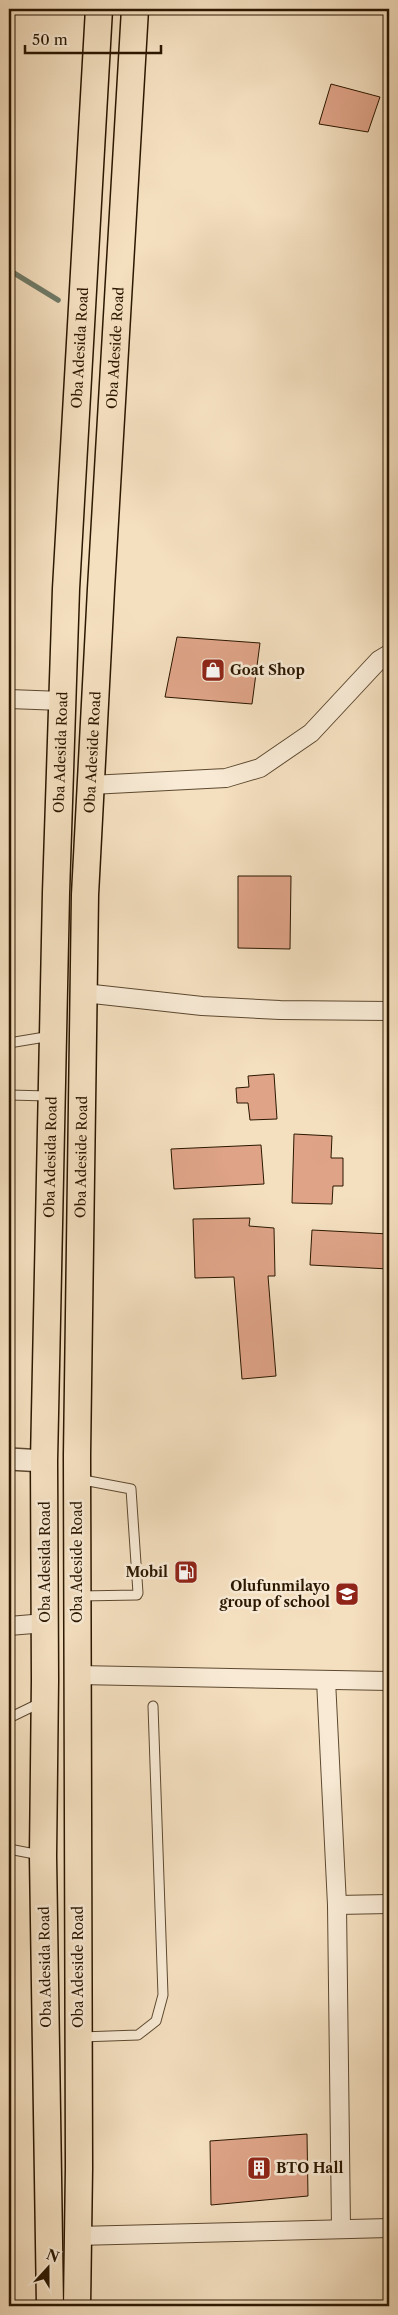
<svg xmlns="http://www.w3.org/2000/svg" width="398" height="2315" viewBox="0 0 398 2315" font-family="'Libre Caslon Text',serif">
<rect width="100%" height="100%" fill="#f4dfbf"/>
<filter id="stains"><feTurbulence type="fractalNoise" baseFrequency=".004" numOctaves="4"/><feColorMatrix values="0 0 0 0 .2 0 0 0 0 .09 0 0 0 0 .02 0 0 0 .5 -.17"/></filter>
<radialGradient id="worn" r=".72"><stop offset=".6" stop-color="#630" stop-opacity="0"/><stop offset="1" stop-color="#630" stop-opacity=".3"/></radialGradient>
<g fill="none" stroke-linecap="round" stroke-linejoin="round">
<path stroke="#6f7b68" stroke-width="5.5" d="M9 270 58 300"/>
</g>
<g fill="#dfa488" stroke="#2b1700">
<path d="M331 84 380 97 368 132 319 124Z"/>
<path d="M177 637 260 643 252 704 165 697Z"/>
<path d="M238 876H291L290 949 238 948Z"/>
<path d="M274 1074 277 1119 250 1120 248 1103H237L236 1088 249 1087 248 1076Z"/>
<path d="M294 1134 332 1136 331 1158H343V1186H333L332 1204 292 1203Z"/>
<path d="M261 1145 264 1184 174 1189 171 1149Z"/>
<path d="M250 1218 249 1226 274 1228 275 1276H268L276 1376 242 1379 234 1277 195 1278 193 1219Z"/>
<path d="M312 1230 389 1234V1269L310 1265Z"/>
<path d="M307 2134 308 2196 211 2205 210 2141Z"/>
</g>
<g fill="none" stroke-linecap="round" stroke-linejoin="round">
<g stroke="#5d4930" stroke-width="11">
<g id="service">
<path d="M9 1043 51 1036"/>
<path d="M9 1095 48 1096"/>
<path d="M78 1479 131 1489 138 1593 137 1595 80 1596"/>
<path d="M9 1718 42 1702"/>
<path d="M9 1849 40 1855"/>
<path d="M81 2037 138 2035 156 2021 163 1995 153 1706"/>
</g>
</g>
<g stroke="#5d4930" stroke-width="20">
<g id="minor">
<path d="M9 699 62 701"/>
<path d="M91 785 226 778 260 768 311 733 379 660 389 654"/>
<path d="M84 993 202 1006 280 1010 389 1011"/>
<path d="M9 1626 45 1623"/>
<path d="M78 1675 389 1681"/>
<path d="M326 1680 337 1905 341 2228"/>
<path d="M337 1905 389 1904"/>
<path d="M77 2236 389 2228"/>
</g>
</g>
<g stroke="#5d4930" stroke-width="24">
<path id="tertiary" d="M9 1459 44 1461"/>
</g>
<g stroke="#2b1700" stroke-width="29">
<g id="primary">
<path id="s1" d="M50 2306 43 1856 45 1680 44 1461 56 893 66 589 99 9"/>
<path id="s2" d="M77 2306 79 2168 77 1455 85 895 101 589 135 9"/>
</g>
</g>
<use href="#service" stroke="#f8ead5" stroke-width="9"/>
<use href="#minor" stroke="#f8ead5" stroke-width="18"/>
<use href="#tertiary" stroke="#f8ead5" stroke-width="21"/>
<use href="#primary" stroke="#f4dfbf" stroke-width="26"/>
</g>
<defs>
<g id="shop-square" transform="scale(1.25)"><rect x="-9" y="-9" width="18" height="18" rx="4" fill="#8f2418" stroke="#f8ead5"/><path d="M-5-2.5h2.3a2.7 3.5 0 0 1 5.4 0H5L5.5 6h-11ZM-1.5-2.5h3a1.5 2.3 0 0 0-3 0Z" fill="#fff"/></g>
<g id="fuel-square" transform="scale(1.25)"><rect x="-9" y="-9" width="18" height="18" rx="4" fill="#8f2418" stroke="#f8ead5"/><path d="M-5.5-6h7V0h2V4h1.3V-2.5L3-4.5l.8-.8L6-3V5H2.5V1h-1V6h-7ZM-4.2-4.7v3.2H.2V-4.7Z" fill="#fff"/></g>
<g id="school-square" transform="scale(1.25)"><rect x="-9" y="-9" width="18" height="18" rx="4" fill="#8f2418" stroke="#f8ead5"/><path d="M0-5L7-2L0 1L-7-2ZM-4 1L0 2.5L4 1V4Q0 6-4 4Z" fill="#fff"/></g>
<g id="building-square" transform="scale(1.25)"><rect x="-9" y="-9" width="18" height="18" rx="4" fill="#8f2418" stroke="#f8ead5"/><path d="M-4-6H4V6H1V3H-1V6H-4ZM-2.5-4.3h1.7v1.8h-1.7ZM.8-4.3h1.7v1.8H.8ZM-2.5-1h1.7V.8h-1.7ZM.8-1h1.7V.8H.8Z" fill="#fff"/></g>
</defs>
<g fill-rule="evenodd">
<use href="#shop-square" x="213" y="670"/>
<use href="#fuel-square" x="186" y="1572"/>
<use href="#school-square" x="347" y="1594"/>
<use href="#building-square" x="259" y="2168"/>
</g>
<g text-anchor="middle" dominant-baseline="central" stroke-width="5" stroke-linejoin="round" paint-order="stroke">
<g font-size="14" fill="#2b1700" stroke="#f8ead5">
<text stroke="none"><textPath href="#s1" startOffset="1959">Oba Adesida Road</textPath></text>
<text stroke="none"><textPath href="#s2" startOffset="1959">Oba Adeside Road</textPath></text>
<text stroke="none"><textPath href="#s1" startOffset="1554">Oba Adesida Road</textPath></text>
<text stroke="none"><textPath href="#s2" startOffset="1554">Oba Adeside Road</textPath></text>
<text stroke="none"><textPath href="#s1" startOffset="1149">Oba Adesida Road</textPath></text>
<text stroke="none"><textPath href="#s2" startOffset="1149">Oba Adeside Road</textPath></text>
<text transform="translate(45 1562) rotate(-90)">Oba Adesida Road</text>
<text transform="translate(77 1562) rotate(-90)">Oba Adeside Road</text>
<text transform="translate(45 1967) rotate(-91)">Oba Adesida Road</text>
<text transform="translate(78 1967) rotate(-90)">Oba Adeside Road</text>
</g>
<g font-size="14" font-weight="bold" fill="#2b1700" stroke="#f8ead5" text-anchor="start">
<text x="230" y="670">Goat Shop</text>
<text x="168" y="1572" text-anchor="end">Mobil</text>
<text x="330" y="1586" text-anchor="end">Olufunmilayo<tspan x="330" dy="16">group of school</tspan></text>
<text x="276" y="2168">BTO Hall</text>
</g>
</g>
<rect width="398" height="2315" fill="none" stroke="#f4dfbf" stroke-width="30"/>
<rect x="10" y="10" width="378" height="2295" fill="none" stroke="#2b1700" stroke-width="2.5"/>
<rect x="15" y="15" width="368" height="2285" fill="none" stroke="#2b1700"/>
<g transform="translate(48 2268) rotate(21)" stroke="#f8ead5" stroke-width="4" paint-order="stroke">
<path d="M0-4L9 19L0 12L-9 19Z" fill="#2b1700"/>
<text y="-8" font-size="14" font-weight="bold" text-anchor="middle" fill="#2b1700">N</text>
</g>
<path d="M25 45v8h136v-8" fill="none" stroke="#2b1700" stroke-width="2.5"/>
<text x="32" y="45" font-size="15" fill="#2b1700" stroke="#f8ead5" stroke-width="4" paint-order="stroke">50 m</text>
<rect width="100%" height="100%" filter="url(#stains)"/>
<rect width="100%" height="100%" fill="url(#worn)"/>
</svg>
